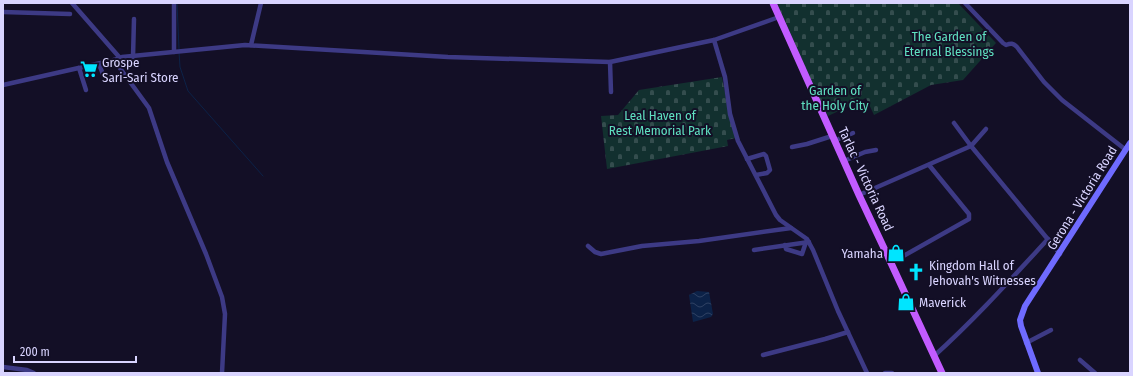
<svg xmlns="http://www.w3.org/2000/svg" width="1133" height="376" viewBox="0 0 1133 376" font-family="'Fira Sans Condensed',sans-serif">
<defs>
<pattern id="cemetery-stones" width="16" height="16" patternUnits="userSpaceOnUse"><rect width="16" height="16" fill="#12302f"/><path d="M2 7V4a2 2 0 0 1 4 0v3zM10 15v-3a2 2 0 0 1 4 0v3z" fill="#344d4e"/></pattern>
<pattern id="water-waves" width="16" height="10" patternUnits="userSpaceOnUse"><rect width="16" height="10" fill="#0c2248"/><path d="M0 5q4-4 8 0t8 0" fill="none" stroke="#2f4163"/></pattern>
</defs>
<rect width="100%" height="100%" fill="#130f26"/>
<g fill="url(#cemetery-stones)">
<path d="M777 3H958L996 43 963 80 931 85 874 115 866 98 828 116 815 89Z"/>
<path d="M722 77 729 114 736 138 727 140 728 146 607 169 601 116 618 115 639 90Z"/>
</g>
<path fill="url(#water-waves)" d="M697 291 709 292 713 314 711 317 693 322 689 295Z"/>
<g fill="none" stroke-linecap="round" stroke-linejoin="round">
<g stroke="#0c2248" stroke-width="1">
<path d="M177 3 179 49"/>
<path d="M179 52 180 67 188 91 263 176"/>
</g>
<g stroke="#3d3a85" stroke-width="4.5">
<path d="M72 3 120 58"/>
<path d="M174 3V52"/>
<path d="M965 3 1003 43 1006 45C1011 43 1013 43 1017 47L1044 82 1062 100 1126 150"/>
<path d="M3 12 70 14"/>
<path d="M714 40 725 77 730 114 738 141 776 215 780 220 807 239 813 250 838 311 867 373"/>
<path d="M251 45 261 3"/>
<path d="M133 57 134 19"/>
<path d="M114 60 149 108 167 162 206 254 222 297 225 314 222 373"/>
<path d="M610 62 611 92"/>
<path d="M99 64 104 77"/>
<path d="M79 68 86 90"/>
<path d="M3 85 114 60 122 57 245 45 448 57 610 62 714 40 779 17"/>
<path d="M954 123 971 146 1060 254"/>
<path d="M834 141 853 133"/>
<path d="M792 147 807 144 832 136"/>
<path d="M747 159 764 154 766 156 770 170 767 173 756 175"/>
<path d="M844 161 865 152 876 150"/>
<path d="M859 195 971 146 986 129"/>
<path d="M785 245 786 249 802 254 806 242"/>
<path d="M588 246 595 252 601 254 642 246 699 241 791 228"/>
<path d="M754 250 809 242"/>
<path d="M891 263 969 219V214L929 165"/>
<path d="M1026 343 1051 330"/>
<path d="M763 355 825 339 848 332"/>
<path d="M934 356C975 319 1011 279 1048 239"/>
<path d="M1080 360 1095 373"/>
<path d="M3 367 27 370 34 373"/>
<path d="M885 373H892"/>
</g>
<path stroke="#6f6bff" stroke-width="6" d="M1038 373 1021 326 1020 320 1025 306 1130 143"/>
<path stroke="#c25bff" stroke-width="7" d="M773 3 859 195 891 263 942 373"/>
</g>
<defs>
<g id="supermarket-bare" transform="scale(1.38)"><path d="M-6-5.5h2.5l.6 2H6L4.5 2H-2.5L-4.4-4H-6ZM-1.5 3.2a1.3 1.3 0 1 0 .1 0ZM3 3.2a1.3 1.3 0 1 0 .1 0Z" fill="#00e5ff" stroke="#130f26" stroke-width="2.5" paint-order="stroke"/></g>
<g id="shop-bare" transform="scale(1.38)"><path d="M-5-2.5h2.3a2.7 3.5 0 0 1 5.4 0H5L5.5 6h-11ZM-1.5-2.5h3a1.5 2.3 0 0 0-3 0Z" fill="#00e5ff" stroke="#130f26" stroke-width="2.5" paint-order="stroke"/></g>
<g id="church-bare" transform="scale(1.38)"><path d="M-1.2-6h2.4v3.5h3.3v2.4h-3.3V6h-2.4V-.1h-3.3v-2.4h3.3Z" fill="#00e5ff" stroke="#130f26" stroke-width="2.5" paint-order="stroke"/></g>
</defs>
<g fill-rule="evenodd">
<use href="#supermarket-bare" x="89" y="69"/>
<use href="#shop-bare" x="896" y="253"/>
<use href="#church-bare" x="916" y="272"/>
<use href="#shop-bare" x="906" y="302"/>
</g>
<g text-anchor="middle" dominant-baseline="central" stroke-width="4" stroke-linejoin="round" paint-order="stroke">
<g font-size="13" fill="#5fe0c0" stroke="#130f26">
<text x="949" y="36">The Garden of<tspan x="949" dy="15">Eternal Blessings</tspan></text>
<text x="835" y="90">Garden of<tspan x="835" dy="15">the Holy City</tspan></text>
<text x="660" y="115">Leal Haven of<tspan x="660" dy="15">Rest Memorial Park</tspan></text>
</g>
<g font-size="13" fill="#d9d4ff" stroke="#130f26" text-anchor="start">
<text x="102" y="62">Grospe<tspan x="102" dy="15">Sari-Sari Store</tspan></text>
<text x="883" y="253" text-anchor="end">Yamaha</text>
<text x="929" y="265">Kingdom Hall of<tspan x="929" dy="15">Jehovah's Witnesses</tspan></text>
<text x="919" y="302">Maverick</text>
</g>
<g font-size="13" fill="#d9d4ff" stroke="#130f26">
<text transform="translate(866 179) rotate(65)">Tarlac - Victoria Road</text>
<text transform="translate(1082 198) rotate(-58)">Gerona - Victoria Road</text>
</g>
</g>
<rect width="1133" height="376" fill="none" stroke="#d9d4ff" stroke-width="8"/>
<path d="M14 356v6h122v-6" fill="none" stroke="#d9d4ff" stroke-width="2"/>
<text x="20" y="356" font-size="12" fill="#d9d4ff" stroke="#130f26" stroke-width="3" paint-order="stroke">200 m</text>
</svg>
